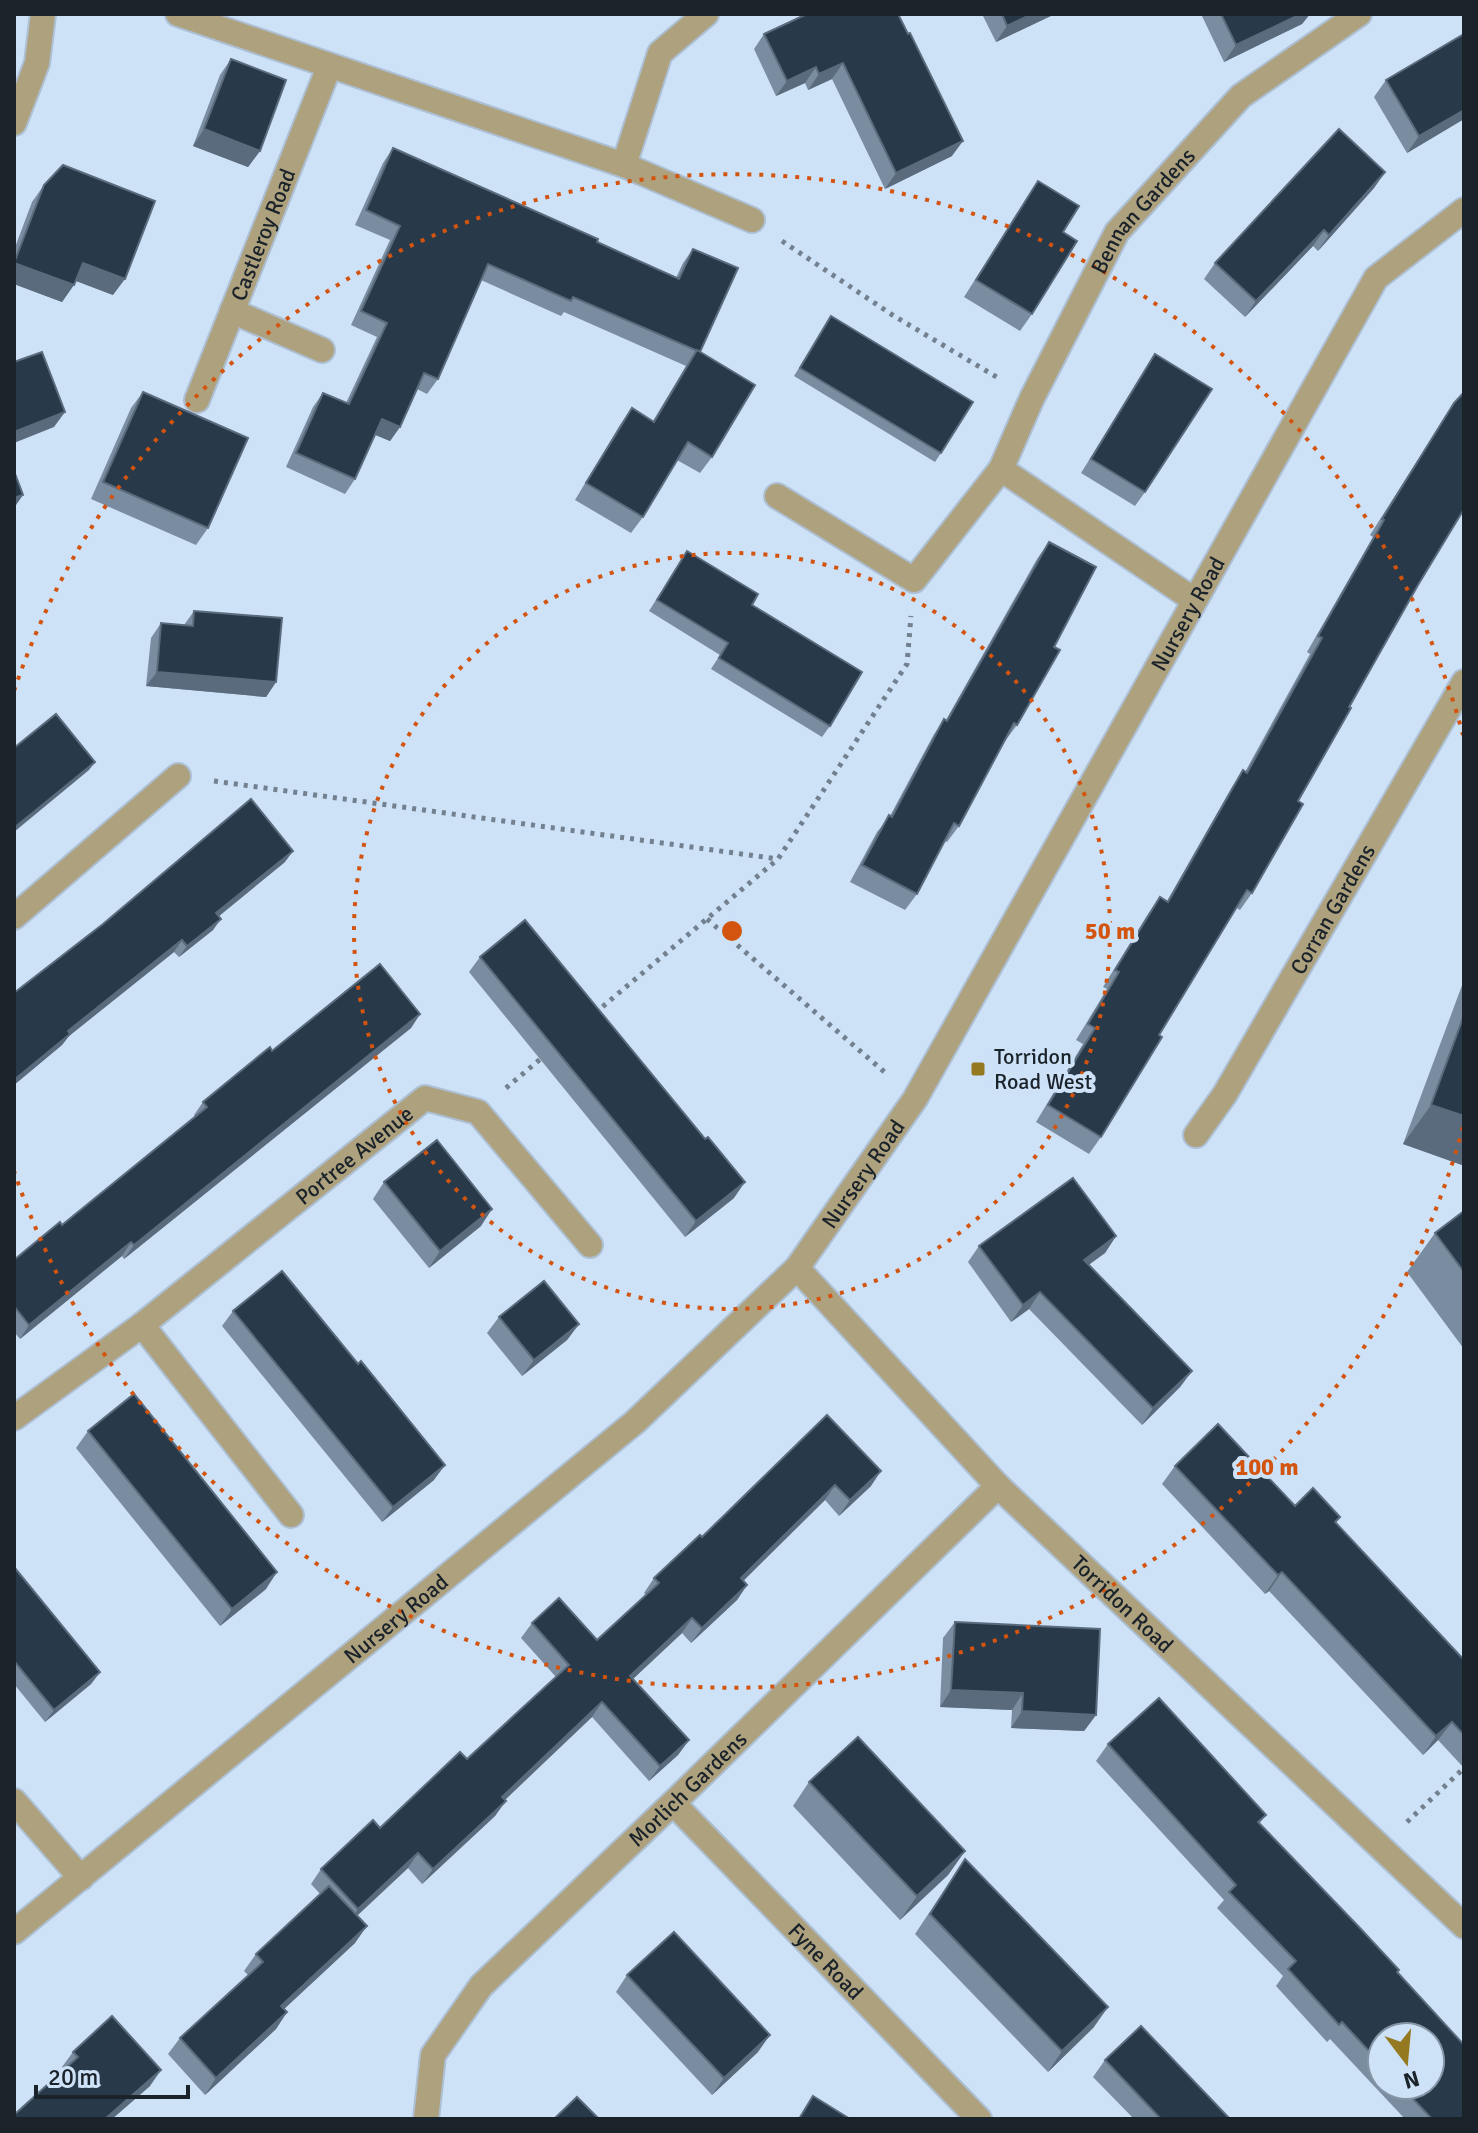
<svg xmlns="http://www.w3.org/2000/svg" width="1478" height="2133" viewBox="0 0 1478 2133" font-family="Signika,sans-serif">
<rect width="100%" height="100%" fill="#cde1f7"/>
<g fill="none" stroke-linecap="round" stroke-linejoin="round">
<g stroke="#adbfd2" stroke-width="28">
<g id="minor">
<path d="M178 14 624 165 752 220"/>
<path d="M14 123 37 63 43 14"/>
<path d="M624 165 660 53 706 14"/>
<path d="M232 311 322 350"/>
<path id="s1" d="M197 400 329 67"/>
<path d="M1001 469 1194 600"/>
<path id="s2" d="M777 496 914 580 1001 469 1032 398 1117 232 1241 96 1359 14"/>
<path d="M14 917 178 776"/>
<path id="s3" d="M1196 1135 1225 1094 1464 682"/>
<path id="s4" d="M797 1268 998 1486 1464 1926"/>
<path d="M142 1325 291 1515"/>
<path id="s5" d="M14 1418 142 1325 425 1098 478 1112 590 1245"/>
<path d="M14 1801 81 1878"/>
<path id="s6" d="M673 1803 979 2119"/>
<path id="s7" d="M426 2119 433 2055 481 1986 673 1803 998 1486"/>
</g>
</g>
<g stroke="#adbfd2" stroke-width="28">
<g id="tertiary">
<path id="s8" d="M14 1932 635 1422 797 1268 915 1099 1376 278 1464 210"/>
</g>
</g>
<g stroke="#72808f" stroke-width="5" stroke-dasharray="4 6" stroke-linecap="butt">
<path d="M782 241 894 316 1000 379"/>
<path d="M214 781 778 859"/>
<path d="M707 919 888 1075"/>
<path d="M595 1013 778 859 907 664 911 616"/>
<path d="M506 1088 544 1056"/>
<path d="M1407 1822 1464 1768"/>
</g>
<use href="#minor" stroke="#aea17e" stroke-width="24"/>
<use href="#tertiary" stroke="#aea17e" stroke-width="24"/>
</g>
<g fill="#7a8da0" fill-rule="evenodd">
<path d="M805 14H898L952 156 885 189 832 79 808 90 805 83 776 96 754 49 764 34Z"/>
<path d="M982 14H1055L996 42Z"/>
<path d="M1201 14H1310L1302 24 1224 62Z"/>
<path d="M231 59 260 151 248 167 193 146 220 75Z"/>
<path d="M1386 80 1464 119 1407 153 1374 97Z"/>
<path d="M393 148 676 278 683 263 693 249 700 352 712 457 700 473 677 460 643 517 631 533 575 500 620 425 632 408 653 421 686 366 564 312 561 316 481 280 438 379 427 394 417 389 400 427 390 441 375 435 355 479 345 494 286 467 313 407 323 393 346 403 377 337 351 325 390 240 355 225 383 163Z"/>
<path d="M1385 172 1374 188 1318 251 1313 246 1245 317 1204 279 1215 263Z"/>
<path d="M1038 181 1063 232 1032 314 1020 331 964 297Z"/>
<path d="M44 185 113 295 76 281 62 302 14 284V250L32 202Z"/>
<path d="M831 316 941 453 935 462 794 376Z"/>
<path d="M1155 354 1145 492 1135 506 1081 473Z"/>
<path d="M143 392 208 528 196 545 91 499 131 408Z"/>
<path d="M1454 403 1418 585 1298 801 1252 893 1240 910 1237 908 1159 1035 1101 1137 1089 1154 1036 1122 1083 1044 1076 1040 1107 989 1103 987 1148 914 1160 897 1167 901 1232 787 1243 770 1245 772 1310 654 1307 652 1373 537 1370 535Z"/>
<path d="M1049 542 1054 647 1017 725 1005 741H1004L959 826 947 842 944 841 917 894 905 910 850 882 877 832 890 816 933 736 944 719 946 720 1037 559Z"/>
<path d="M687 551 830 726 822 737 711 669 720 655 649 611Z"/>
<path d="M194 611 276 682 266 697 146 686 151 638 161 623 184 625Z"/>
<path d="M285 862 219 916 213 930 179 957 174 952 69 1036 62 1045 14 1085V993Z"/>
<path d="M480 957 734 1198 685 1237 469 972Z"/>
<path d="M1464 980V1163L1462 1165 1403 1144Z"/>
<path d="M420 1014 411 1028 124 1259 122 1256 20 1339 14 1332V1260L62 1225 195 1117 194 1115 203 1102 272 1051Z"/>
<path d="M384 1182 481 1226 429 1268 373 1199Z"/>
<path d="M1464 1211V1349L1407 1272 1435 1233Z"/>
<path d="M1116 1236 1105 1253 1088 1265 1192 1371 1180 1387 1142 1425 1029 1309 1011 1322 968 1262 979 1246Z"/>
<path d="M233 1311 434 1480 382 1522 222 1326Z"/>
<path d="M499 1317 579 1324 567 1340 522 1376 487 1333Z"/>
<path d="M827 1415 871 1486 839 1516 825 1500 743 1581 747 1585 737 1600 691 1643 682 1633 633 1679 689 1740 678 1755 649 1781 592 1717 505 1800 495 1816 422 1884 408 1868 357 1916 355 1943 284 2009 287 2012 276 2029 205 2095 168 2054 180 2038 248 1975 244 1971 256 1954 321 1895 311 1884 321 1869 380 1828 467 1759 556 1677 521 1638 532 1623 597 1640 646 1595 644 1593 654 1578 702 1537Z"/>
<path d="M88 1431 266 1589 220 1626 76 1448Z"/>
<path d="M1175 1466 1295 1506 1340 1517 1336 1523 1464 1660V1768L1438 1740 1423 1755 1269 1591 1265 1594 1162 1484Z"/>
<path d="M14 1567 100 1672 91 1684 45 1722 14 1684Z"/>
<path d="M955 1622 1096 1715 1084 1731 1011 1728 1012 1710 940 1707 943 1638Z"/>
<path d="M1108 1744 1266 1815 1259 1824 1397 1973 1464 2119H1405L1330 2039 1327 2042 1276 1986 1283 1976 1217 1908 1224 1900 1096 1761ZM1382 2037 1430 2085H1382Z"/>
<path d="M809 1782 965 1851 948 1875 900 1920 793 1806Z"/>
<path d="M965 1859 1094 2027 1048 2072 915 1934Z"/>
<path d="M627 1975 758 2052 712 2095 616 1992Z"/>
<path d="M73 2052 150 2086 112 2119H14L64 2070 62 2067Z"/>
<path d="M1105 2060 1230 2119H1134L1093 2077Z"/>
</g>
<g fill="#5a6b7d">
<path d="M1032 14H1055L996 42 1007 26Z"/>
<path d="M1301 14H1310L1302 24 1224 62 1236 45Z"/>
<path d="M843 63 832 79 808 90 819 74Z"/>
<path d="M816 67 805 83 776 96 787 81Z"/>
<path d="M1464 110V119L1407 153 1419 136Z"/>
<path d="M204 129 260 151 248 167 193 146Z"/>
<path d="M963 141 952 156 885 189 896 173Z"/>
<path d="M1385 172 1374 188 1318 251 1329 235Z"/>
<path d="M1324 230 1313 246 1245 317 1256 301Z"/>
<path d="M14 263 74 285 62 302 14 284Z"/>
<path d="M83 263 125 279 113 295 71 279Z"/>
<path d="M65 412 54 427 14 443V432Z"/>
<path d="M382 419 400 427 390 441 371 433Z"/>
<path d="M23 495 14 508V498Z"/>
<path d="M157 672 276 682 266 697 146 686Z"/>
<path d="M95 762 89 770 14 832V828Z"/>
<path d="M293 851 285 862 208 925 216 913Z"/>
<path d="M221 919 213 930 179 957 187 946Z"/>
<path d="M182 940 174 952 69 1036 62 1045 14 1085V1080L68 1031Z"/>
<path d="M420 1014 411 1028 124 1259 134 1245Z"/>
<path d="M1431 1105 1464 1116V1163L1462 1165 1403 1144Z"/>
<path d="M745 1182 734 1198 685 1237 696 1221Z"/>
<path d="M492 1209 481 1226 429 1268 440 1251Z"/>
<path d="M1116 1236 1105 1253 1072 1277 1084 1260Z"/>
<path d="M131 1242 122 1256 20 1339 29 1325Z"/>
<path d="M1040 1292 1029 1309 1011 1322 1023 1305Z"/>
<path d="M579 1324 567 1340 522 1376 534 1360Z"/>
<path d="M1192 1371 1180 1387 1142 1425 1153 1408Z"/>
<path d="M445 1465 434 1480 382 1522 393 1507Z"/>
<path d="M881 1471 871 1486 839 1516 850 1500Z"/>
<path d="M835 1485 825 1500 730 1594 741 1578Z"/>
<path d="M277 1572 266 1589 220 1626 232 1609Z"/>
<path d="M1282 1572 1269 1591 1265 1594 1278 1575Z"/>
<path d="M747 1585 737 1600 691 1643 702 1628Z"/>
<path d="M692 1618 682 1633 620 1691 630 1676Z"/>
<path d="M100 1672 91 1684 45 1722 54 1710Z"/>
<path d="M951 1690 1023 1693 1012 1710 940 1707Z"/>
<path d="M602 1702 592 1717 492 1812 502 1797Z"/>
<path d="M1022 1711 1096 1715 1084 1731 1011 1728Z"/>
<path d="M1452 1722 1438 1740 1423 1755 1436 1736Z"/>
<path d="M689 1740 678 1755 649 1781 660 1766Z"/>
<path d="M506 1801 495 1816 422 1884 433 1869Z"/>
<path d="M965 1851 948 1875 900 1920 917 1896Z"/>
<path d="M418 1853 408 1868 348 1924 358 1909Z"/>
<path d="M367 1926 355 1943 269 2023 281 2006Z"/>
<path d="M1108 2007 1094 2027 1048 2072 1062 2051Z"/>
<path d="M287 2012 276 2029 205 2095 216 2078Z"/>
<path d="M770 2035 758 2052 712 2095 724 2078Z"/>
<path d="M161 2070 150 2086 112 2119H105Z"/>
</g>
<g fill="#283949" stroke="#5a6b7d" stroke-width="2">
<path d="M807 14H898L908 34 910 33 963 141 896 173 843 63 819 74 816 67 787 81 764 34Z"/>
<path d="M1002 14H1032L1007 26Z"/>
<path d="M1221 14H1301L1236 45Z"/>
<path d="M1464 34V110L1419 136 1386 80Z"/>
<path d="M231 59 286 80 260 151 204 129Z"/>
<path d="M1339 129 1385 172 1329 235 1324 230 1256 301 1215 263Z"/>
<path d="M393 148 598 239 597 242 679 279 693 249 738 268 700 352 573 297 571 301 488 264 438 379 424 373 400 427 382 419 355 479 296 453 323 393 349 404 387 323 361 311 400 226 366 210Z"/>
<path d="M63 165 155 201 125 279 83 263 74 285 14 263 44 185Z"/>
<path d="M1038 181 1079 206 1063 232 1077 241 1032 314 976 280Z"/>
<path d="M831 316 973 402 941 453 800 368Z"/>
<path d="M697 350 755 385 712 457 688 442 643 517 586 483 632 408 654 422Z"/>
<path d="M42 352 65 412 14 432V362Z"/>
<path d="M1155 354 1212 389 1145 492 1091 459Z"/>
<path d="M143 392 248 438 208 528 103 482Z"/>
<path d="M1464 392V509L1418 585 1349 707 1351 708 1298 801 1303 804 1252 893 1247 890 1159 1035 1162 1037 1101 1137 1048 1105 1095 1028 1088 1024 1119 972 1115 970 1160 897 1168 902 1243 770 1247 773 1322 638 1318 636 1384 520 1382 519 1454 403Z"/>
<path d="M14 471 23 495 14 498Z"/>
<path d="M1049 542 1096 567 1054 647 1060 650 1017 725 1014 723 959 826 954 823 917 894 862 865 889 815 892 817 944 719 947 721Z"/>
<path d="M687 551 758 594 752 605 862 672 830 726 719 658 728 643 657 600Z"/>
<path d="M194 611 282 618 276 682 157 672 161 623 193 626Z"/>
<path d="M56 714 95 762 14 828V748Z"/>
<path d="M251 799 293 851 216 913 221 919 187 946 182 940 68 1031 70 1034 14 1080V993L103 924Z"/>
<path d="M525 920 705 1139 708 1137 745 1182 696 1221 480 957Z"/>
<path d="M380 964 420 1014 134 1245 131 1242 29 1325 14 1306V1260L60 1222 62 1225 207 1107 203 1102 270 1047 272 1051Z"/>
<path d="M1464 1015V1116L1431 1105Z"/>
<path d="M437 1140 492 1209 440 1251 384 1182Z"/>
<path d="M1073 1178 1116 1236 1084 1260 1192 1371 1153 1408 1040 1292 1023 1305 979 1246Z"/>
<path d="M1464 1211V1272L1435 1233Z"/>
<path d="M282 1271 358 1364 361 1361 445 1465 393 1507 233 1311Z"/>
<path d="M544 1281 579 1324 534 1360 499 1317Z"/>
<path d="M134 1394 277 1572 232 1609 88 1431Z"/>
<path d="M827 1415 881 1471 850 1500 835 1485 741 1578 747 1585 702 1628 692 1618 630 1676 689 1740 660 1766 602 1702 502 1797 506 1801 433 1869 418 1853 358 1909 321 1869 373 1820 380 1828 460 1752 467 1759 569 1665 532 1623 559 1598 597 1640 659 1583 654 1578 700 1535 702 1537Z"/>
<path d="M1218 1424 1295 1506 1313 1488 1340 1517 1335 1522 1464 1660V1735L1452 1722 1436 1736 1282 1572 1278 1575 1175 1466Z"/>
<path d="M14 1567 100 1672 54 1710 14 1661Z"/>
<path d="M955 1622 1100 1629 1096 1715 1022 1711 1023 1693 951 1690Z"/>
<path d="M1159 1698 1266 1815 1258 1822 1359 1927 1399 1970 1397 1972 1464 2045V2119H1432L1400 2085H1430V2037H1382V2065L1342 2022 1339 2025 1288 1969 1296 1961 1229 1892 1236 1885 1108 1744Z"/>
<path d="M858 1737 965 1851 917 1896 809 1782Z"/>
<path d="M965 1859 1108 2007 1062 2051 930 1914Z"/>
<path d="M329 1886 367 1926 281 2006 287 2012 216 2078 180 2038 263 1962 256 1954Z"/>
<path d="M674 1932 770 2035 724 2078 627 1975Z"/>
<path d="M112 2016 161 2070 105 2119H14V2115L78 2057 73 2052Z"/>
<path d="M1141 2026 1230 2119H1161L1105 2060Z"/>
<path d="M813 2096 850 2119H799Z"/>
<path d="M577 2097 599 2119H554Z"/>
</g>
<g fill="none" stroke="#d3540f" stroke-width="4" stroke-dasharray="4 8">
<circle cx="732" cy="931" r="378"/>
<path d="M1463 1127A757 757 0 0 1 14 1171M14 691A757 757 0 0 1 1463 735"/>
</g>
<rect fill="#957921" stroke="#cde1f7" stroke-width="3" x="970" y="1061" width="16" height="16" rx="4"/>
<g text-anchor="middle" dominant-baseline="central" stroke-width="8" stroke-linejoin="round" paint-order="stroke">
<g font-size="22" fill="#1a222a" stroke="#cde1f7">
<text stroke="none"><textPath href="#s2" startOffset="598">Bennan Gardens</textPath></text>
<text stroke="none"><textPath href="#s1" startOffset="178">Castleroy Road</textPath></text>
<text stroke="none"><textPath href="#s8" startOffset="1790">Nursery Road</textPath></text>
<text stroke="none"><textPath href="#s3" startOffset="264">Corran Gardens</textPath></text>
<text stroke="none"><textPath href="#s5" startOffset="430">Portree Avenue</textPath></text>
<text stroke="none"><textPath href="#s8" startOffset="1142">Nursery Road</textPath></text>
<text stroke="none"><textPath href="#s4" startOffset="468">Torridon Road</textPath></text>
<text stroke="none"><textPath href="#s8" startOffset="494">Nursery Road</textPath></text>
<text stroke="none"><textPath href="#s7" startOffset="434">Morlich Gardens</textPath></text>
<text stroke="none"><textPath href="#s6" startOffset="220">Fyne Road</textPath></text>
</g>
<g font-size="22" fill="#1a222a" stroke="#cde1f7" text-anchor="start">
<text x="994" y="1056">Torridon<tspan x="994" dy="25">Road West</tspan></text>
</g>
</g>
<circle cx="732" cy="931" r="12" fill="#d3540f" stroke="#cde1f7" stroke-width="4"/>
<g font-size="24" text-anchor="middle" font-weight="bold" fill="#d3540f" stroke="#cde1f7" stroke-width="8" stroke-linejoin="round" paint-order="stroke">
<text x="1110" y="939">50 m</text>
<text x="1267" y="1475">100 m</text>
</g>
<rect width="1478" height="2133" fill="none" stroke="#1a222a" stroke-width="32"/>
<g transform="translate(1406 2061) rotate(164)"><circle r="38" fill="#cde1f7" stroke="#8595a5" stroke-width="2"/>
<path d="M0-6L14 30L0 20L-14 30Z" fill="#957921"/>
<text y="-12" font-size="22" font-weight="bold" text-anchor="middle" fill="#1a222a">N</text>
</g>
<path d="M36 2085v12h152v-12" fill="none" stroke="#1a222a" stroke-width="4"/>
<text x="48" y="2085" font-size="24" fill="#1a222a" stroke="#cde1f7" stroke-width="6" paint-order="stroke">20 m</text>
</svg>
